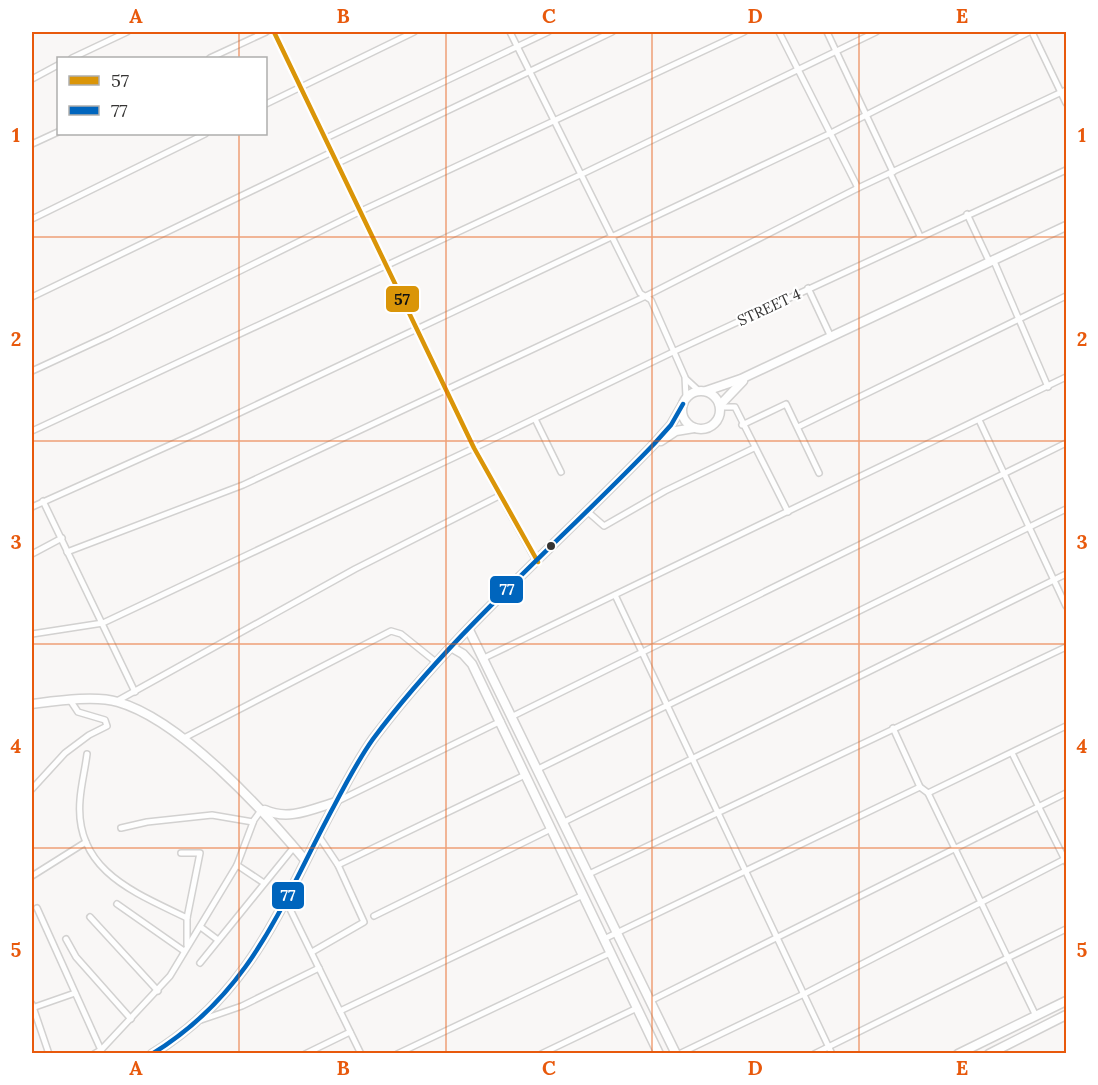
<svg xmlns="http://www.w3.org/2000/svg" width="1098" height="1085" viewBox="0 0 1098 1085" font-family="Lora,serif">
<rect width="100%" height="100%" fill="#f9f7f6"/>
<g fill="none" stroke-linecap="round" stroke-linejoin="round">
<g stroke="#d2d1d0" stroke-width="8">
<g id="street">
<path d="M274 32 474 448 537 562"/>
<path d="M510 32 640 293 651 300 685 377 686 397"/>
<path d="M779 32 858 188"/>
<path d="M827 32 893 172"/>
<path d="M1032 32 1066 103"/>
<path d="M72 58 127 32"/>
<path d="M210 58 266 32"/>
<path d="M32 79 58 65"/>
<path d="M266 104 414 32"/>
<path d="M326 138 548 32"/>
<path d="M32 144 58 132"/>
<path d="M338 163 612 32"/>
<path d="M890 173 920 236"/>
<path d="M967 214 989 261"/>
<path d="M32 219 205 134"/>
<path d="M993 259 1048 387"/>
<path d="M808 288 830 335"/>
<path d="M32 297 332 152"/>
<path d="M32 371 110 335 361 211 744 32"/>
<path d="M686 379 699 391"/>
<path d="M720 407H735L788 512"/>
<path d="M535 419 561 472"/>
<path d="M979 420 1066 606"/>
<path d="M742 425 786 404 819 473"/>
<path d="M798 427 1066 296"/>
<path d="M32 431 580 175 876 32"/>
<path d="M43 501 135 692"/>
<path d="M32 507 197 433 831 133 1029 32"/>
<path d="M588 512 604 526 665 491 754 448"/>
<path d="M67 552 243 485 646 296 858 188 1066 90"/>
<path d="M32 554 62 538"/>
<path d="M615 595 832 1054"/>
<path d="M32 634 103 623 474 448 675 351 1066 170"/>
<path d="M484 658 1066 377"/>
<path d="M117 701 355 569 499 496"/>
<path d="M513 716 1066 443"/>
<path d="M893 728 920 787 928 793 1036 1016"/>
<path d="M182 739 391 631 401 634 437 663"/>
<path d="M1012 753 1066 862"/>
<path d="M87 754C85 770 81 785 80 800 74 871 136 893 187 918"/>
<path d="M538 769 1066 509"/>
<path d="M32 789 65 753 89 735 107 726 105 720 78 712 70 700"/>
<path d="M928 793 1066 726"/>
<path d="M338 801 501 721"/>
<path d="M564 822 1066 574"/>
<path d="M121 828 147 822 212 815 253 822"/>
<path d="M181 853H200L187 918V945"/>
<path d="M237 865 264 883"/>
<path d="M338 865 525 775"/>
<path d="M589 874 1066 647"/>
<path d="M32 876 86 842"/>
<path d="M286 901 361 1054"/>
<path d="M117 904 184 951"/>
<path d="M37 908 101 1050"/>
<path d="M374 916 551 829"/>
<path d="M90 917 158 991"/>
<path d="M202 928 218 940"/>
<path d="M66 939 76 957 131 1019"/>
<path d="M604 939 920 787"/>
<path d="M312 952 364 922 338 865 318 835"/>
<path d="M200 963 294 847"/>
<path d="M650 1001 1066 793"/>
<path d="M32 1004 49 1054"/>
<path d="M32 1008 75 993"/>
<path d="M340 1011 583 895"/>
<path d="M201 1020 242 1006 319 968"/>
<path d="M94 1054 101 1050 170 976 237 865 254 820 262 809"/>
<path d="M305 1054 350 1032"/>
<path d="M397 1054 610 953"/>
<path d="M541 1054 637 1008"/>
<path d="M679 1054 806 993 1065 859"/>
<path d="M814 1054 1066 929"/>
</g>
</g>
<g stroke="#d2d1d0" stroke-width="11">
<g id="secondary">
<circle cx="701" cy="410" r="19"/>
<path d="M706 391 741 379 1066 226"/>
<path d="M720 405 743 381"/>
<path d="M661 441 676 431 694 428"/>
<path d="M469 630 676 1054"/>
<path d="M451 647 463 654 472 664 659 1054"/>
<path d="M32 704C56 701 95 695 118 702 181 720 264 811 305 860"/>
<path d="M265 810C289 821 312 809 336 802"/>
<path d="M152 1054C253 992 281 904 334 806 346 783 358 760 373 739 453 632 561 541 654 444L671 425 683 404"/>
<path d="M958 1054 1066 1001"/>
<path d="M989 1054 1066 1015"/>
</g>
</g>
<use href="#street" stroke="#fefefe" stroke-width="5"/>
<use href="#secondary" stroke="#fefefe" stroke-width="8"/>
<g stroke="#fff" stroke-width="9">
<path id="bus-1" d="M274 32 474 448 538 562"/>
</g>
<g stroke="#fff" stroke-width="9">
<path id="bus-2" d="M152 1054C253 992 281 904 334 806 346 783 358 760 373 739 453 632 561 541 654 444L671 425 683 404"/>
</g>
<use href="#bus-1" stroke="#da9508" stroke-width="4.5"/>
<use href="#bus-2" stroke="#0065bd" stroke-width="4.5"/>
</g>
<path fill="none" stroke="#e8590c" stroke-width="1.5" stroke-opacity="0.55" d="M239 32V58M446 32V1054M652 32V1054M859 32V1054M239 134V1054M32 237H1066M32 441H1066M32 644H1066M32 848H1066"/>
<circle fill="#353433" stroke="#fff" stroke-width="2" cx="551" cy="546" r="5"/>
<g text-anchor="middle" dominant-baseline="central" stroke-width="4.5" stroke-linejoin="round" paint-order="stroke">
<g font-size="15" fill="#353433" stroke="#fff">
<text transform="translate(769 307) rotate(-25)">STREET 4</text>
</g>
</g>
<g stroke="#fff" stroke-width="2">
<rect x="385" y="285" width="35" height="28" rx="6" fill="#da9508"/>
<rect x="489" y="575" width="35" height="29" rx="6" fill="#0065bd"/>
<rect x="271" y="881" width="34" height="29" rx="6" fill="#0065bd"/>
</g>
<g font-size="16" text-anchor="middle" font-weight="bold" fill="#fff">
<text x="507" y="595">77</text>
<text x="288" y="901">77</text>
</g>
<g font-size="16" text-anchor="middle" font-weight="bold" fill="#111">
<text x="402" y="305">57</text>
</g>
<rect width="1098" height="1085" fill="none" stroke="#ffffff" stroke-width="66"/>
<rect x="57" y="57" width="210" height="78" fill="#ffffff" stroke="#aeaead" stroke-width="1.5"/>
<rect x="69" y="76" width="30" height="9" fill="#da9508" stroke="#aeaead" stroke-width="1.5"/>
<text x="111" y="87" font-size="18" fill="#353433">57</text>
<rect x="69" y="106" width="30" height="9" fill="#0065bd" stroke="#aeaead" stroke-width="1.5"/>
<text x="111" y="117" font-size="18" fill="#353433">77</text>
<rect x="33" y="33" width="1032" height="1019" fill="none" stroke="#e8590c" stroke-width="2"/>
<g font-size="20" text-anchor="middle" font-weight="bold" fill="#e8590c">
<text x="136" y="23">A</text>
<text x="343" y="23">B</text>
<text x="549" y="23">C</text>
<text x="755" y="23">D</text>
<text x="962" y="23">E</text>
<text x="16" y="142">1</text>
<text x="1082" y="142">1</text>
<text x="16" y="346">2</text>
<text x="1082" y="346">2</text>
<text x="16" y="549">3</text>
<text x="1082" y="549">3</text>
<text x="16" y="753">4</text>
<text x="1082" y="753">4</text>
<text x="16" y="957">5</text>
<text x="1082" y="957">5</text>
<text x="136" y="1075">A</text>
<text x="343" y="1075">B</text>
<text x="549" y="1075">C</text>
<text x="755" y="1075">D</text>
<text x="962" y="1075">E</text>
</g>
</svg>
